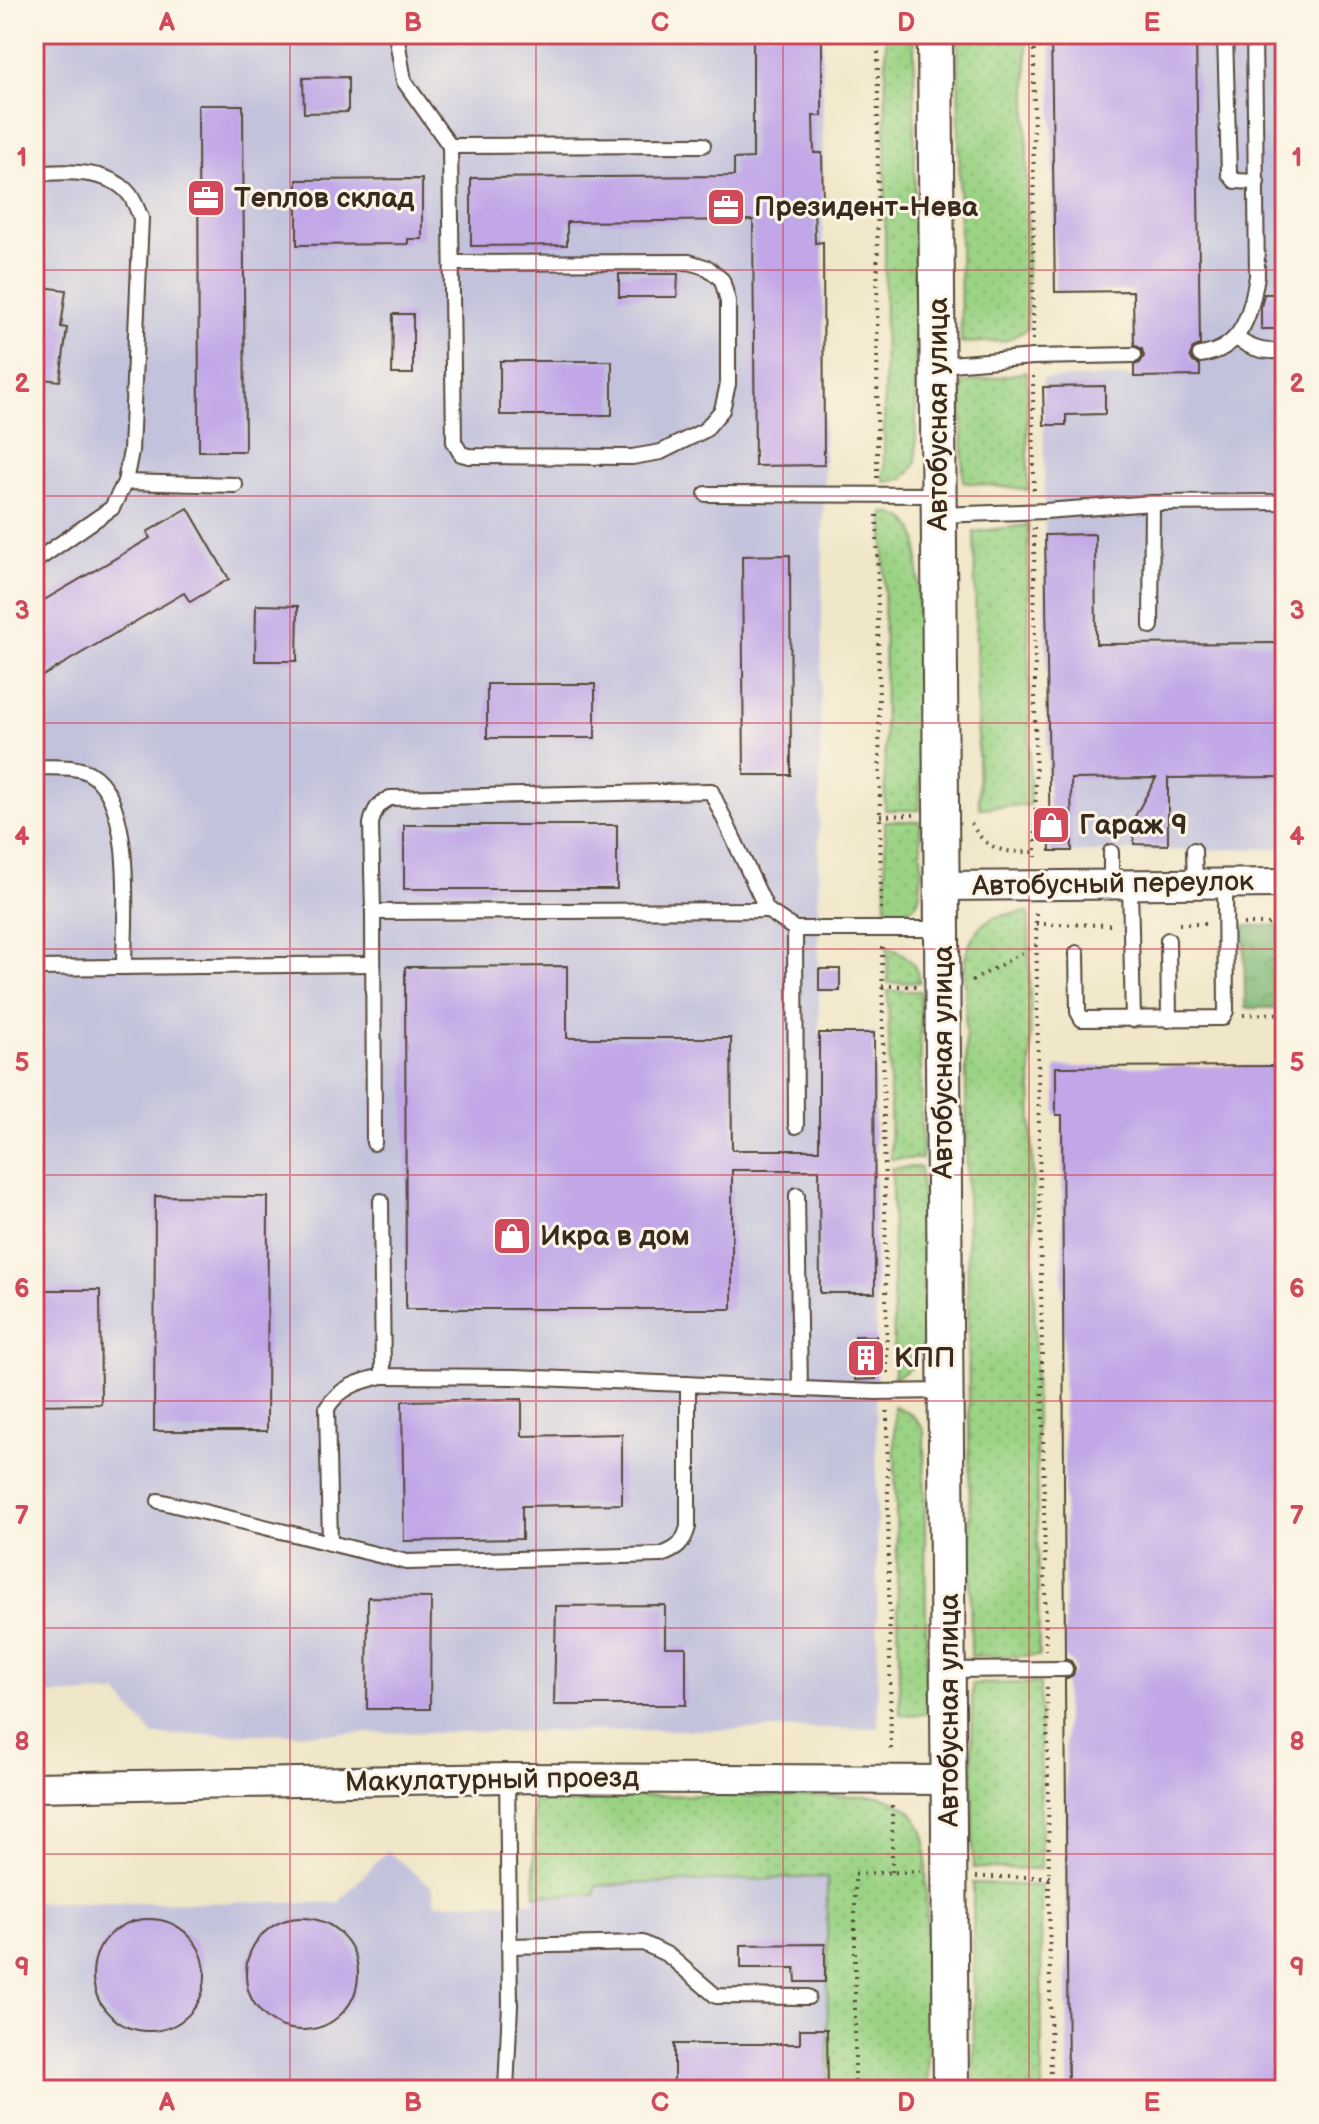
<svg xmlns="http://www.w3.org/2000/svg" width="1319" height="2124" viewBox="0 0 1319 2124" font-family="'Balsamiq Sans',sans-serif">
<defs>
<pattern id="green-dots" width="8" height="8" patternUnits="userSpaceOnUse" patternTransform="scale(2)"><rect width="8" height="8" fill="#9bd385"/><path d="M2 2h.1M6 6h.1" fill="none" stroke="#86b572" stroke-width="1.8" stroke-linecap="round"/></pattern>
<pattern id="forest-crowns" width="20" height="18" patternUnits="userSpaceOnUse" patternTransform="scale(2)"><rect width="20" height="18" fill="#7cb572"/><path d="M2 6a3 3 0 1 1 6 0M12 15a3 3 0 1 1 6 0" fill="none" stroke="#67935d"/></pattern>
</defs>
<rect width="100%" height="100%" fill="#fcf5e5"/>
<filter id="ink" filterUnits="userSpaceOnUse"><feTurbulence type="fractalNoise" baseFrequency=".0125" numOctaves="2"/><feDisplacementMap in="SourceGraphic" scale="16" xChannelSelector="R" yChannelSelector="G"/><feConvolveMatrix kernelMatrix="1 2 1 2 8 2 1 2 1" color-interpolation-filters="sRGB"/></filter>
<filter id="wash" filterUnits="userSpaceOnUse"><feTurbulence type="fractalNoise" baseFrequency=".006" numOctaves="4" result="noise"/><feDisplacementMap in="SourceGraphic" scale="32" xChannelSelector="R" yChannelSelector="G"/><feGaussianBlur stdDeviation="1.8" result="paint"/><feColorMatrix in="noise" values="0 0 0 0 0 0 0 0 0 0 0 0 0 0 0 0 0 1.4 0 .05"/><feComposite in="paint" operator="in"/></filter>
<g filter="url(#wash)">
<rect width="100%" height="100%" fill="#f0e6c8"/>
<g fill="#c2c2dc">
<path d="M34 34H822L824 465 818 910 819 1033H874L878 1728 153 1735 117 1693 34 1695Z"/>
<path d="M1051 34H1285V848L1049 853 1043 379 1135 376 1133 291 1055 292Z"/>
<path d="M387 1851 432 1887 435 1903 535 1902V1895H595V1885L827 1876 829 2090H34V1902L338 1903Z"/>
</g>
<g fill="url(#green-dots)" stroke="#6b7e52" stroke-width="2">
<path d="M886 34H914L916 463C908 477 901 481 884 482Z"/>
<path d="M958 34H1027V330L1005 341 961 343Z"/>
<path d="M1027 372 1028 490 963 482 962 383Z"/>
<path d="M884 513C905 515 914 523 918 544L920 810H885Z"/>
<path d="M1028 525 1030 805 979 808 974 532Z"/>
<path d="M885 821H920C920 839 925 891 916 904 909 913 896 912 886 911Z"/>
<path d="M1029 912 1039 1656H971L965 959C975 919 991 915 1029 912Z"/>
<path d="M887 947C906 953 916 963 920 982L888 983Z"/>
<path d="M888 991H920L922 1159H891Z"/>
<path d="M921 1167 924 1340C919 1360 914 1370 894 1378L892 1168Z"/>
<path d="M894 1406C909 1412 917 1417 924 1431L927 1714 900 1715Z"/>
<path d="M1040 1683 1041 1869 973 1868 972 1684Z"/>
<path d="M533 1795 880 1796C907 1804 920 1815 926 1843L928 2090H828L827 1877 596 1885 595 1895H535Z"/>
<path d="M973 1883 1041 1886 1042 2090H974Z"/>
</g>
<path fill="url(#forest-crowns)" stroke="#5c7048" stroke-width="2" d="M1285 925V1008H1245L1244 926Z"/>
<g id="blocks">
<g fill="#c1a7e7">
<path d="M753 34H822V116H813L814 153H822L823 202H814L815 243 823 242 824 465 755 466 753 220 567 222V245L471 246V178L734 176V159L753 158Z"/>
<path d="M1051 34H1196L1200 345 1193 348 1190 356 1193 362 1200 365V376L1134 377V365L1140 363 1144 356 1142 349 1134 345 1133 291 1055 292Z"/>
<path d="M348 77V112L304 113 303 78Z"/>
<path d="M198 105H243L245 451H199Z"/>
<path d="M422 179V239H408V244L297 245V180Z"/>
<path d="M619 274H678L677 297H619Z"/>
<path d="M34 286 66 290 61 327 67 328 60 381 34 378Z"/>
<path d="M1264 294H1285V329H1261V307Z"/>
<path d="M393 314H413V374H392Z"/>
<rect x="500" y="361" width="112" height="54"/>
<path d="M1105 386V414L1066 415V425H1044L1043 387Z"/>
<path d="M188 508 229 579 190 602 184 593 34 681V606L150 538 147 532Z"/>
<path d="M1095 534 1096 644 1285 643V777L1168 778V845L1134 844V818L1156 778 1071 779 1072 851H1050L1045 535Z"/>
<path d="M790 555 791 775H744L742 556Z"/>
<path d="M256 605 298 606 297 661H255Z"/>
<rect x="487" y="684" width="108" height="54"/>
<rect x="404" y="825" width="213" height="64"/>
<path d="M567 966V1038H731L732 1150H819V1033H874L875 1293H820L819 1170H732V1309H406L405 967Z"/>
<rect x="819" y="969" width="21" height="22"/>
<path d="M1285 1066V2090H1068L1065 1679 1073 1675 1075 1668 1071 1661 1065 1659 1062 1115H1056V1067Z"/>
<path d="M155 1196 268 1197 267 1431H154Z"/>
<path d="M34 1290H100L101 1404 34 1405Z"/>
<path d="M855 1336H876V1379L855 1380Z"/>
<path d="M522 1399V1436L622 1434V1504L522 1506V1539L404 1541 402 1401Z"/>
<path d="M368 1597 431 1598 430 1709H367Z"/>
<path d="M665 1605V1647H686V1705H554L556 1606Z"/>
<circle cx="302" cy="1974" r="56"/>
<circle cx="149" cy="1975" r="56"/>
<path d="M825 1944V1982H796L795 1968H741V1945Z"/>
<path d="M800 2029H827L828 2090H674V2044H800Z"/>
</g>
</g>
</g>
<g filter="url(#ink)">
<use href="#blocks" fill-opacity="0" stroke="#564638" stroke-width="2"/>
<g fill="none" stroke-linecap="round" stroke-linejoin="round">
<g stroke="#564638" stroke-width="18">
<g id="service">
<path d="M396 34 404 81 450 146 703 145"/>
<path d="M1225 34 1229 174 1235 181 1257 182"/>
<path d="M450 146 454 442 461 454 469 456 632 457 661 452 705 430 722 410 728 384V301L722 280 708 268 689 262 452 263"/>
<path d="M34 174C62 171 111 169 130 195 135 202 138 211 141 218L131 451 125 482 112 508 34 562"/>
<path d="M1236 338C1253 350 1264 352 1285 351"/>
<path d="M1200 355C1243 350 1251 312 1257 276L1254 34"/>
<path d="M939 365 1033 357 1134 355"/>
<path d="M125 482 235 485"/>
<path d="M706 494 938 495"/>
<path d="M939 515 1045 511 1152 503 1285 502"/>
<path d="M1151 626 1152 503"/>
<path d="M34 767C51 768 74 765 89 773 136 799 124 919 124 967"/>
<path d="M1194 850 1195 884"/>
<path d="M1111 852V886"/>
<path d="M1130 886 1133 1020"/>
<path d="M373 912 371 824C374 810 378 804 390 798L711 791 767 910"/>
<path d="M1168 940 1169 1020"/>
<path d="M1077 953 1078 1012 1082 1019 1222 1018 1226 1011 1225 884"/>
<path d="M34 968 373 964"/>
<path d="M796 1126 795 929H942"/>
<path d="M374 1143 373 912 767 910 795 929"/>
<path d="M797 1195 800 1389"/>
<path d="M381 1201 383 1376 515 1377 876 1392 946 1391"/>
<path d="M159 1501 407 1562 661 1555C678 1549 683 1544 688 1527V1384"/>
<path d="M330 1543 327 1408C340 1387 360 1381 383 1376"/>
<path d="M949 1670 1065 1669"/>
<path d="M509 1946 643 1943 668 1955 716 1996 808 1997"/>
<path d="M506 2090 510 2005 507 1778"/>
</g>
</g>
<g stroke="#564638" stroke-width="32">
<g id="minor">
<path d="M942 886 1285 883"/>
<path d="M34 1787 507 1778 949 1780"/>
</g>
</g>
<g stroke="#564638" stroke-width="38">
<path id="tertiary" d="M935 34 951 2090"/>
</g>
<g stroke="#564638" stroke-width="4" stroke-dasharray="2 6" stroke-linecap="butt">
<path d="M1033 340 1034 34"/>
<path d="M1033 376 1034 492"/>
<path d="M877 478 878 34"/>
<path d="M877 515 881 910"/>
<path d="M1034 528 1036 857"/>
<path d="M880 816 914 815"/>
<path d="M971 823C987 853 1006 852 1036 852"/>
<path d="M1036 913 1046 1650"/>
<path d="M1036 924 1115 925"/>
<path d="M1179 924H1207"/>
<path d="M1243 924H1285"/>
<path d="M882 947 887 1374"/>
<path d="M972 981 1036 945"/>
<path d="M882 986H916"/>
<path d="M1243 1015 1285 1013"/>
<path d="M887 1411 891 1754"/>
<path d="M1047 1687 1051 2090"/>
<path d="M892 1806V1872"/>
<path d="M976 1877H1050"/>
<path d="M855 2090V1874L920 1871"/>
</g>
<use href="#service" stroke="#fff" stroke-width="14"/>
<use href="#minor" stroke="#fff" stroke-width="28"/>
<use href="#tertiary" stroke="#fff" stroke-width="34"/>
</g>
</g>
<path fill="none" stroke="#d1495b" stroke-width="2" stroke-opacity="0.55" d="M290 34V2090M536 34V2090M783 34V2090M1029 34V2090M34 270H1285M34 496H1285M34 723H1285M34 949H1285M34 1175H1285M34 1401H1285M34 1628H1285M34 1854H1285"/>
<defs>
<g id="office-square" transform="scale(2)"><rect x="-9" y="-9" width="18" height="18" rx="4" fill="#d1495b" stroke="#fcf5e5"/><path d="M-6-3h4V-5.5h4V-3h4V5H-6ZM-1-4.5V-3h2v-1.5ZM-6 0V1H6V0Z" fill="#fff"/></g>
<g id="shop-square" transform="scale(2)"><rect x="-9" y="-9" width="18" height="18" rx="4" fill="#d1495b" stroke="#fcf5e5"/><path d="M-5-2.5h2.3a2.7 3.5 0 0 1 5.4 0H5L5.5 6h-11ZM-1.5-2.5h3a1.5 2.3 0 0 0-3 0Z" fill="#fff"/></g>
<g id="building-square" transform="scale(2)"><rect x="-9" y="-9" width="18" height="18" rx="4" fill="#d1495b" stroke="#fcf5e5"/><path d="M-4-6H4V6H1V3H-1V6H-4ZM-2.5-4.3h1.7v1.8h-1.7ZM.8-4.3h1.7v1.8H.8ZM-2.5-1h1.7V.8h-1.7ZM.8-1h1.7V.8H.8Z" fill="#fff"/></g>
</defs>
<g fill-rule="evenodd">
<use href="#office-square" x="206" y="198"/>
<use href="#office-square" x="726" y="207"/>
<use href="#shop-square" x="1051" y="825"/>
<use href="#shop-square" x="512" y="1236"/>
<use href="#building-square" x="866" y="1358"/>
</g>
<g text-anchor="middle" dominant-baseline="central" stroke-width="6" stroke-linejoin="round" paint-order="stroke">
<g font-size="28" font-weight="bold" fill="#3b2a1e" stroke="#fcf5e5" text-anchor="start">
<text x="234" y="198">Теплов склад</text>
<text x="754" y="207">Президент-Нева</text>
<text x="1079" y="825">Гараж 9</text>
<text x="540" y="1236">Икра в дом</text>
<text x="894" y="1358">КПП</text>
</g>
<g font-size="28" fill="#3b2a1e" stroke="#fcf5e5">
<text transform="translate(938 414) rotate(-90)">Автобусная улица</text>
<text transform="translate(1113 884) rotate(-1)">Автобусный переулок</text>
<text transform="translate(943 1062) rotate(-90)">Автобусная улица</text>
<text transform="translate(949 1710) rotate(-90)">Автобусная улица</text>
<text transform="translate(492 1780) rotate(-1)">Макулатурный проезд</text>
</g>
</g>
<rect width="1319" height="2124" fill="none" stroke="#fcf5e5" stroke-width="88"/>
<rect x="44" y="44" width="1231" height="2036" fill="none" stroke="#d1495b" stroke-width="3"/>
<g font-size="26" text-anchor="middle" font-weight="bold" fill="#d1495b">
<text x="167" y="31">A</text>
<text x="413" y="31">B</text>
<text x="660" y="31">C</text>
<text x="906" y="31">D</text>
<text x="1152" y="31">E</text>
<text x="22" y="166">1</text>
<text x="1297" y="166">1</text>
<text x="22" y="392">2</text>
<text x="1297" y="392">2</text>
<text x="22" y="619">3</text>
<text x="1297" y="619">3</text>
<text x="22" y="845">4</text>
<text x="1297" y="845">4</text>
<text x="22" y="1071">5</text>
<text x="1297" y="1071">5</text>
<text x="22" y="1297">6</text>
<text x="1297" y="1297">6</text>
<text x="22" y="1524">7</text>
<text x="1297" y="1524">7</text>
<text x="22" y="1750">8</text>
<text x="1297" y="1750">8</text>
<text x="22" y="1976">9</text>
<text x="1297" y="1976">9</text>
<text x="167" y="2111">A</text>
<text x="413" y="2111">B</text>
<text x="660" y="2111">C</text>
<text x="906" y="2111">D</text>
<text x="1152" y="2111">E</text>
</g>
</svg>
